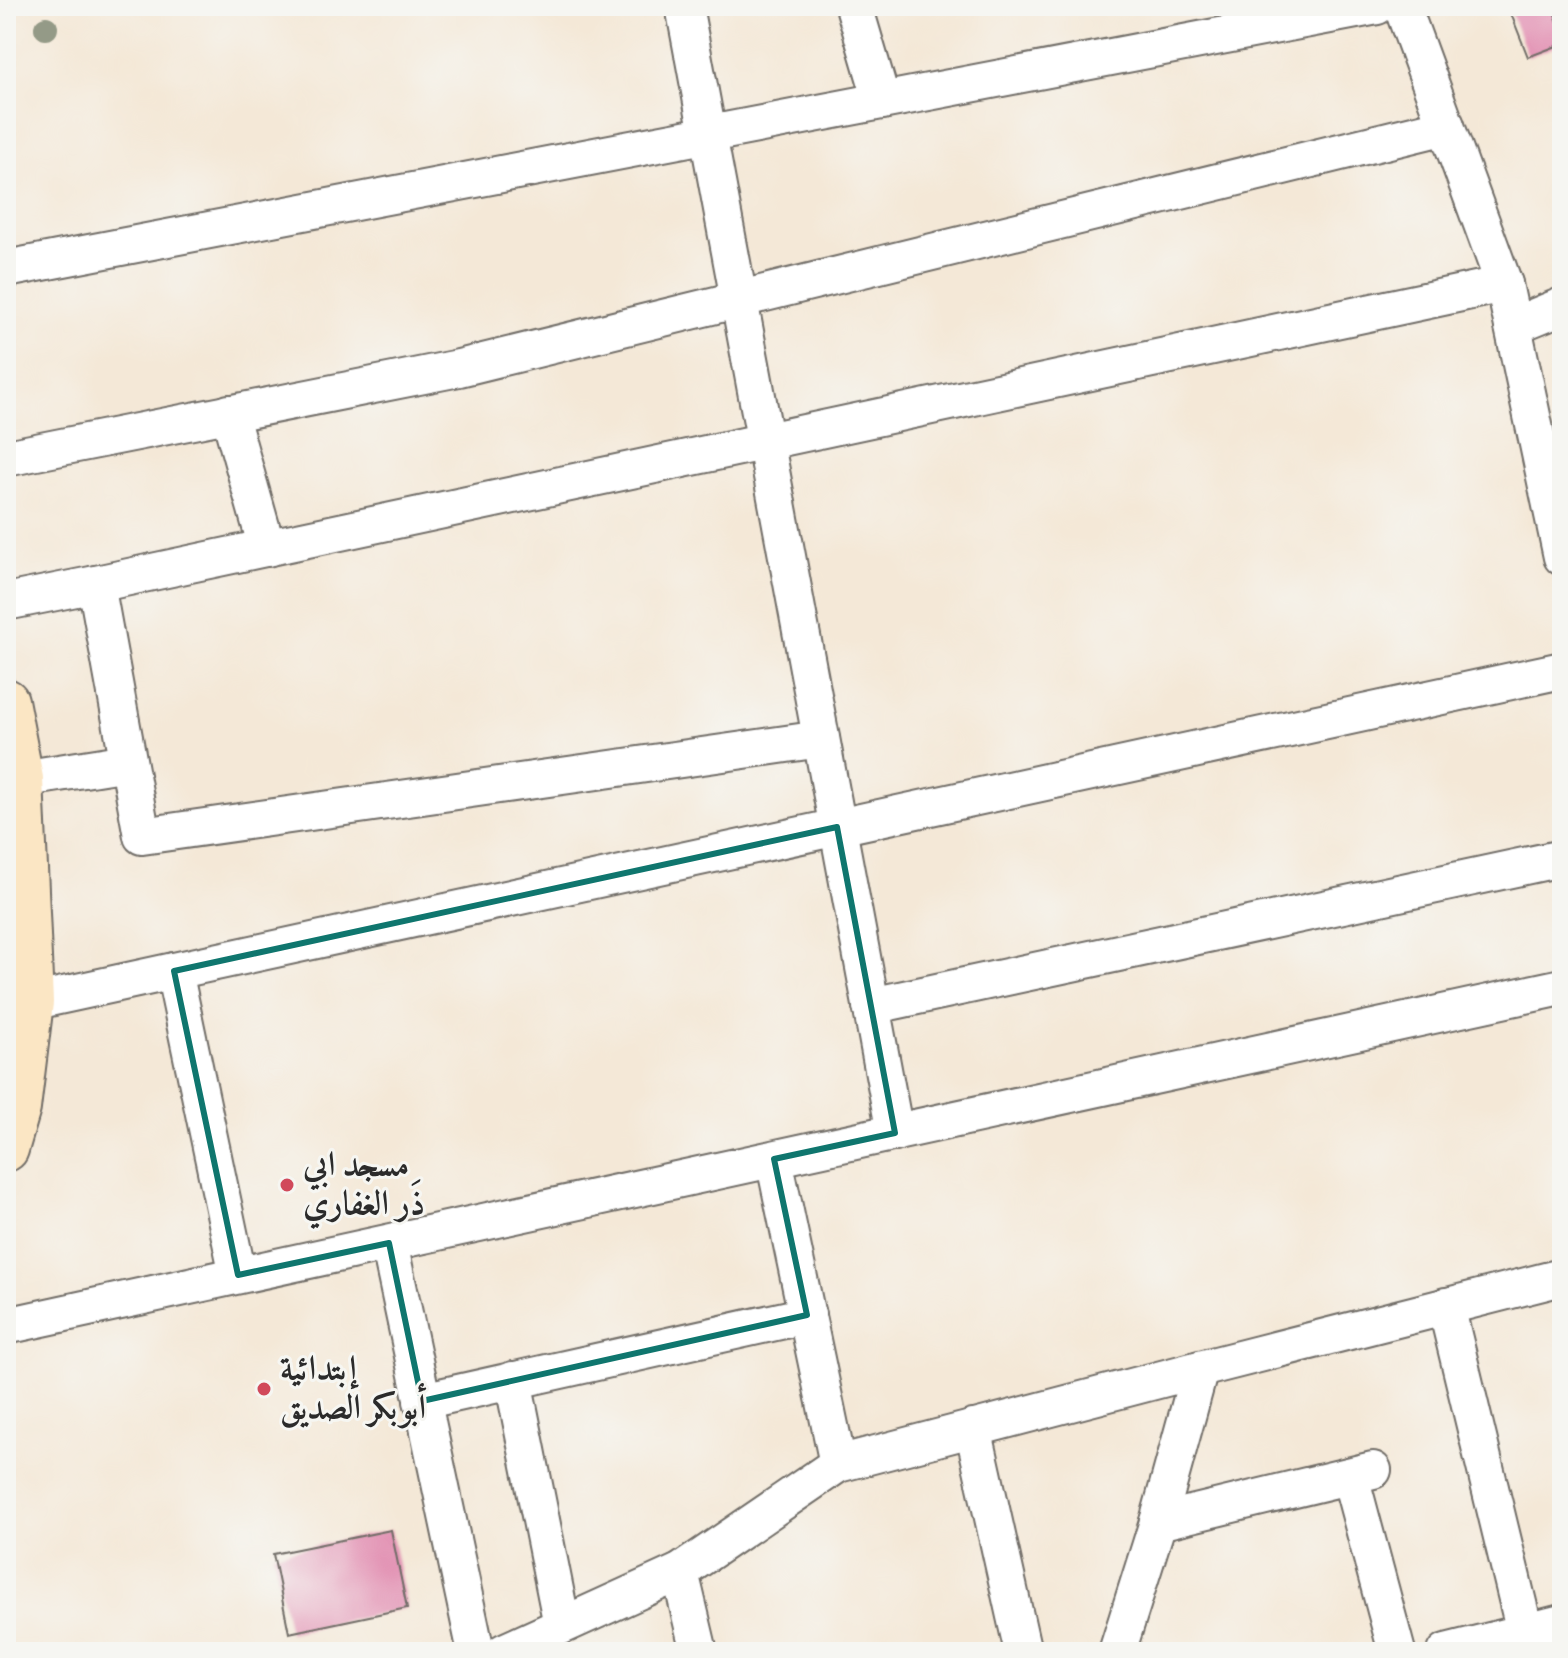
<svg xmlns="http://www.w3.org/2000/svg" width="1568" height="1658" viewBox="0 0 1568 1658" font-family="'IM FELL DW Pica',Amiri,serif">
<rect width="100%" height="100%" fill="#f6f6f2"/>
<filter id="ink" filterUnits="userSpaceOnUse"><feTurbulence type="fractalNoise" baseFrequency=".0125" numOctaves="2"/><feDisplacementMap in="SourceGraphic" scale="16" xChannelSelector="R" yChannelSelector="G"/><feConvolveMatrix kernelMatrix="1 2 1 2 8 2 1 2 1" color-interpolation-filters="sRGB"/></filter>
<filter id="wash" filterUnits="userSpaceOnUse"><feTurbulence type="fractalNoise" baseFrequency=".006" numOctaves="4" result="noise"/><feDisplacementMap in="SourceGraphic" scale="32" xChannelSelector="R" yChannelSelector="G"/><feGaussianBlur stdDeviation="1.8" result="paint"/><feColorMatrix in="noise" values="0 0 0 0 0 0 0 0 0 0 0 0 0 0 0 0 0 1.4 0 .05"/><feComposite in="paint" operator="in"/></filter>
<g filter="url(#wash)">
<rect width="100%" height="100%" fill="#f4e8d7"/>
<g id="blocks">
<g fill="#e290b2">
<path d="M1508 6H1552L1562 33V44L1528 57Z"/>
<path d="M391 1530 407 1608 289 1633 273 1554Z"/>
</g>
</g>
</g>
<g filter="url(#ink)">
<use href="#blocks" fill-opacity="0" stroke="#716d67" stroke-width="2"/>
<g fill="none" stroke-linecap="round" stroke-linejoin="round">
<g stroke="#716d67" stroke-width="40">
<g id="street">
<path d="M684 6 895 1133"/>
<path d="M854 6 882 101"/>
<path d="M1402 6 1504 284 1562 557"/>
<path d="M6 269 1377 6"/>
<path d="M1513 326 1562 306"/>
<path d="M229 413 267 548"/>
<path d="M6 458 459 368 1446 126"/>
<path d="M96 584 142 836 821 739"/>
<path d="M6 602 96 584 1504 284"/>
<path d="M21 779 128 762"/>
<path d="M174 971 238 1275"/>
<path d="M31 1002 1562 670"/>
<path d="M871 1006 1562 858"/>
<path d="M774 1159 838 1464"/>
<path d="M389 1243 476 1652"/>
<path d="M1446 1306 1525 1632 1528 1652"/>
<path d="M6 1326 1562 987"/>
<path d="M513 1380 562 1625"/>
<path d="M422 1401 807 1315"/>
<path d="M973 1428 1023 1652"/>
<path d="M1350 1476 1397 1652"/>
<path d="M1158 1522 1373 1470"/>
<path d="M680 1572 699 1652"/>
<path d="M504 1652 680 1572 838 1464 1200 1369 1562 1277"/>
<path d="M1117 1652 1158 1522 1200 1369"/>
<path d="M1446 1652 1562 1623"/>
</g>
</g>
<g stroke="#716d67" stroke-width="48">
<path id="secondary" d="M6 701 21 779 31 1002 18 1108 6 1149"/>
</g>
<use href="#street" stroke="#fff" stroke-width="36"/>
<use href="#secondary" stroke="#fbe6c4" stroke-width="44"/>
</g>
<circle fill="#949a87" cx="46" cy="28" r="12"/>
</g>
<path fill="none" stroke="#0f766e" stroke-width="6" stroke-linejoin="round" d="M837 827 895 1133 774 1159 807 1315 422 1401 389 1243 238 1275 174 971Z"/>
<g fill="#d1495b" stroke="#f6f6f2" stroke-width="3">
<circle cx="287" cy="1185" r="8"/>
<circle cx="264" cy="1389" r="8"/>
</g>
<g text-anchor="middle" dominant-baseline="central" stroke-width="6" stroke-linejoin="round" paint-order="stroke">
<g font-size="34" font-weight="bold" fill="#2b2b2b" stroke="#f6f6f2" text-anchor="start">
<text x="303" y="1165">مسجد ابي<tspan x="303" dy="39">ذَر الغفاري</tspan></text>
<text x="280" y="1369">إبتدائية<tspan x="280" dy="39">أبوبكر الصديق</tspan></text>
</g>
</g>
<rect width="1568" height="1658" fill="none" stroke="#f6f6f2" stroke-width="32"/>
</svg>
